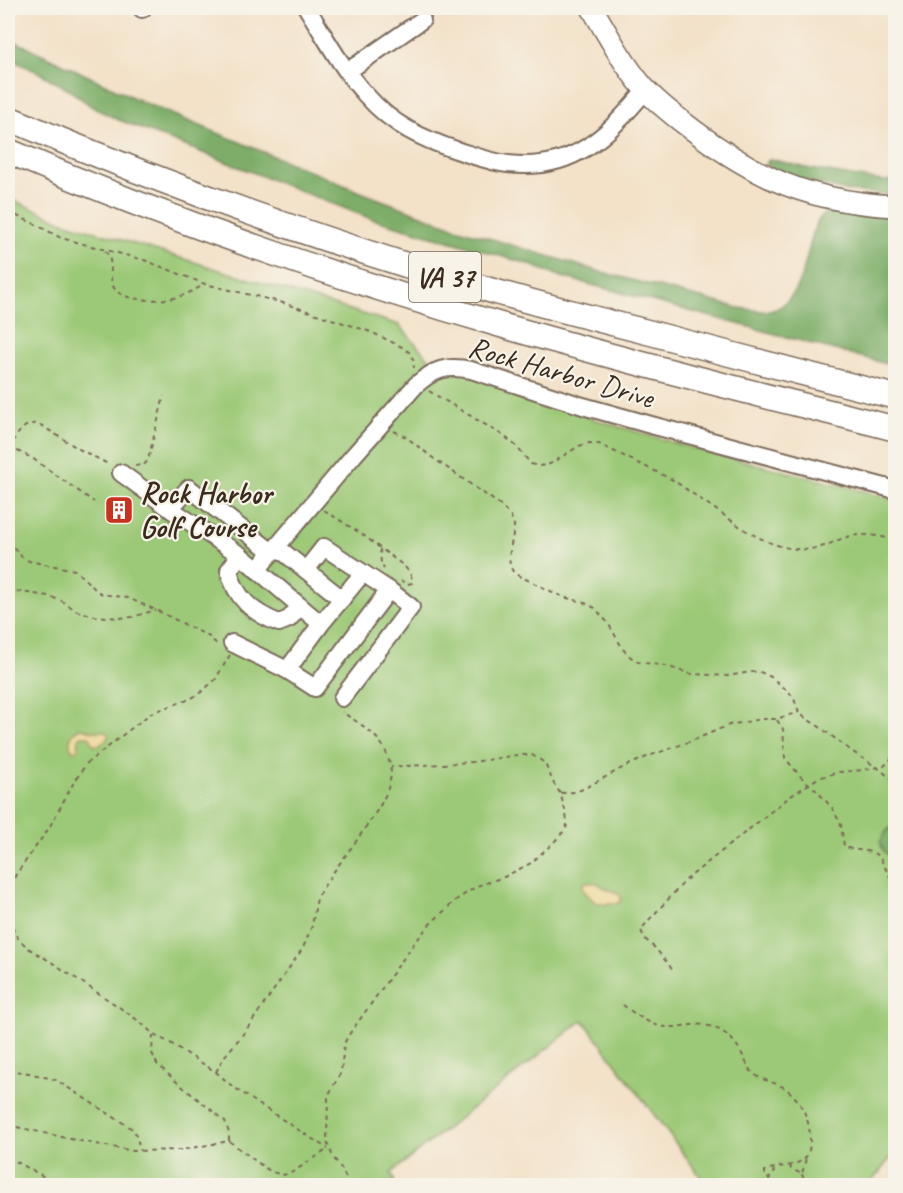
<svg xmlns="http://www.w3.org/2000/svg" width="903" height="1193" viewBox="0 0 903 1193" font-family="Caveat,sans-serif">
<rect width="100%" height="100%" fill="#f7f3e8"/>
<filter id="ink" filterUnits="userSpaceOnUse"><feTurbulence type="fractalNoise" baseFrequency=".0167" numOctaves="2"/><feDisplacementMap in="SourceGraphic" scale="12" xChannelSelector="R" yChannelSelector="G"/><feConvolveMatrix kernelMatrix="1 2 1 2 8 2 1 2 1" color-interpolation-filters="sRGB"/></filter>
<filter id="wash" filterUnits="userSpaceOnUse"><feTurbulence type="fractalNoise" baseFrequency=".008" numOctaves="4" result="noise"/><feDisplacementMap in="SourceGraphic" scale="24" xChannelSelector="R" yChannelSelector="G"/><feGaussianBlur stdDeviation="1.35" result="paint"/><feColorMatrix in="noise" values="0 0 0 0 0 0 0 0 0 0 0 0 0 0 0 0 0 1.4 0 .05"/><feComposite in="paint" operator="in"/></filter>
<g filter="url(#wash)">
<rect width="100%" height="100%" fill="#f3e1c8"/>
<path fill="#9cc977" stroke="#6c7a4a" stroke-width="1.5" d="M8 198 64 222 399 325 429 359 492 383 597 420 688 447 895 499 896 1154 888 1161 869 1185H707L583 1020 391 1173 396 1185H8Z"/>
<g fill="#7dad68" stroke="#5c6c43" stroke-width="1.5">
<path d="M8 38 147 104 363 193 459 229 601 272 739 308C750 309 765 314 776 309 812 293 805 222 826 213 830 211 835 212 839 213 846 213 852 212 858 212 871 212 883 215 895 216V366L562 277 525 263 369 218 119 120 94 108 69 90 40 73 8 58Z"/>
<path d="M770 159 811 169 882 181 895 180V195L846 191 799 179 767 166V162Z"/>
<path d="M895 823V862L883 850 880 842 885 833Z"/>
</g>
<g fill="#eeda9e" stroke="#94825e" stroke-width="1.5">
<path d="M80 728C84 728 87 730 92 731 98 732 102 729 108 733V737C105 741 99 747 94 745L89 736H81L79 739 78 749 75 751 72 750C67 742 71 732 80 728Z"/>
<path d="M586 882 597 883 607 889 618 893 620 895 621 901 617 904 609 903 605 905 602 903H596L583 890V884Z"/>
</g>
</g>
<g filter="url(#ink)">
<g fill="none" stroke-linecap="round" stroke-linejoin="round">
<g stroke="#7b6a5a" stroke-width="20">
<g id="minor">
<path d="M307 8C325 37 342 69 366 95 392 125 422 139 459 151 475 156 491 162 508 164 573 172 607 136 646 90"/>
<path d="M142 9 143 8"/>
<path d="M348 71 422 20"/>
<path d="M121 473 172 510 240 555 321 624 363 573 389 590 315 688 287 670 321 624"/>
<path d="M172 510 176 502 189 488 272 552"/>
<path d="M277 547 342 599"/>
<path d="M240 555 229 570C235 598 253 613 279 623L289 619 300 606"/>
<path d="M257 570 354 455 416 385C434 369 447 365 471 370L583 406 651 425 896 490"/>
<path d="M306 570 324 547 363 573"/>
<path d="M232 643 287 670"/>
<path d="M342 698 411 607 389 590"/>
</g>
</g>
<g stroke="#7b6a5a" stroke-width="24">
<path id="major" d="M592 8C608 35 623 64 644 88 658 104 676 117 693 130 717 148 743 165 771 178 809 196 853 204 896 206"/>
</g>
<g stroke="#7b6a5a" stroke-width="27">
<g id="highway">
<path d="M8 118C144 176 283 227 425 271 500 294 575 314 651 333 732 355 814 376 896 397"/>
<path d="M8 151C171 221 340 279 511 328 638 365 767 396 896 429"/>
</g>
</g>
<g stroke="#7b6a5a" stroke-width="2" stroke-dasharray="4.5 4.5" stroke-linecap="butt">
<path d="M8 212 33 223 61 238 144 260 205 284 280 302 371 332 402 347 409 352 413 359 414 368"/>
<path d="M105 251C115 261 108 275 113 286 120 303 163 301 178 297 187 294 195 290 203 285"/>
<path d="M429 391 504 436 516 446 531 464 539 466 550 464 579 446 589 443 599 444 673 480 745 530C767 543 791 553 817 548 827 546 835 541 844 538 861 532 879 536 896 540"/>
<path d="M394 431 406 437 433 458 499 504C506 511 512 516 514 525 514 541 503 561 515 574L563 597 583 602 595 608 608 623 623 649 628 655 638 662 666 666 691 674 727 676 758 671 771 677 789 692 794 699 799 712 805 718 817 725 853 752 878 768 888 776 896 783"/>
<path d="M9 447 32 458 94 502"/>
<path d="M8 450C16 437 22 421 39 424L79 449 110 465"/>
<path d="M135 466 145 464 148 460 164 396"/>
<path d="M324 510 363 535 404 566 410 573 412 579V583L408 584 401 581"/>
<path d="M8 541 22 557 29 561 75 570 97 591 102 594 128 598 156 610 208 636 219 646"/>
<path d="M380 549 381 563 384 569"/>
<path d="M8 590 48 596 62 601 77 611 95 616 119 618 132 617 156 610"/>
<path d="M230 655 215 680 200 693 190 699 151 713 86 764 73 784 49 828 15 876 11 894 12 926 17 937 28 948 53 963 119 1007 140 1022 150 1031 153 1035 167 1041 216 1072 232 1086 260 1105 328 1149"/>
<path d="M777 720 783 729 785 758 801 777 817 791 833 809 841 825 844 846C854 852 867 848 877 855 885 862 886 875 896 884"/>
<path d="M561 793 575 792 583 789 624 767 649 756 694 740 729 725 762 719H776L799 712"/>
<path d="M896 797 894 801 896 805"/>
<path d="M672 969 656 949 644 938 641 930 648 921 687 879 788 798 818 778 839 772 863 770 884 766 889 762 896 750"/>
<path d="M623 1005C635 1014 652 1027 667 1027 685 1028 694 1021 713 1027 726 1032 736 1042 742 1054 746 1061 748 1069 754 1074 763 1081 774 1082 783 1087 800 1097 810 1119 810 1138 810 1145 810 1154 804 1159 793 1168 777 1165 765 1171V1176L769 1179 774 1173 773 1168"/>
<path d="M153 1035 152 1053 157 1064 179 1084 225 1121 229 1133V1141"/>
<path d="M8 1070 29 1073 56 1080 134 1130 138 1142 140 1151"/>
<path d="M216 1072 224 1057 244 1033 303 948 312 926 316 903 318 896C332 872 350 851 365 828 377 811 389 795 391 774 391 766 388 756 384 748 375 732 357 722 342 712"/>
<path d="M8 1125 75 1140 133 1151 181 1150 229 1141 265 1168 272 1172 283 1175 293 1172 328 1149"/>
<path d="M8 1157 61 1186"/>
<path d="M790 1165 791 1169 802 1174 806 1158"/>
<path d="M802 1174 806 1186"/>
<path d="M350 1186 341 1168 333 1157 327 1142 328 1096 341 1072 344 1044 348 1036 413 945 430 924 456 900 477 886 504 877 531 863 554 842 566 829 567 824 566 813 560 793 554 784 546 766 542 761 532 755H517L474 762 391 767"/>
</g>
<use href="#minor" stroke="#fff" stroke-width="16"/>
<use href="#major" stroke="#fff" stroke-width="21"/>
<use href="#highway" stroke="#fff" stroke-width="24"/>
</g>
</g>
<defs>
<g id="building-square" transform="scale(1.5)"><rect x="-9" y="-9" width="18" height="18" rx="4" fill="#c8321e" stroke="#f7f3e8"/><path d="M-4-6H4V6H1V3H-1V6H-4ZM-2.5-4.3h1.7v1.8h-1.7ZM.8-4.3h1.7v1.8H.8ZM-2.5-1h1.7V.8h-1.7ZM.8-1h1.7V.8H.8Z" fill="#fff"/></g>
</defs>
<g fill-rule="evenodd">
<use href="#building-square" x="119" y="510"/>
</g>
<g text-anchor="middle" dominant-baseline="central" stroke-width="4.5" stroke-linejoin="round" paint-order="stroke">
<rect fill="#f7f3e8" stroke="#73665b" stroke-width="1.5" x="409" y="252" width="72" height="50" rx="4.5"/>
<g font-size="28" font-weight="bold" fill="#3b2a1e">
<text x="445" y="277">VA 37</text>
</g>
<g font-size="30" fill="#3b2a1e" stroke="#f7f3e8">
<text transform="translate(561 372) rotate(16)">Rock Harbor Drive</text>
</g>
<g font-size="30" font-weight="bold" fill="#3b2a1e" stroke="#f7f3e8" text-anchor="start">
<text x="140" y="493">Rock Harbor<tspan x="140" dy="34">Golf Course</tspan></text>
</g>
</g>
<rect width="903" height="1193" fill="none" stroke="#f7f3e8" stroke-width="30"/>
</svg>
